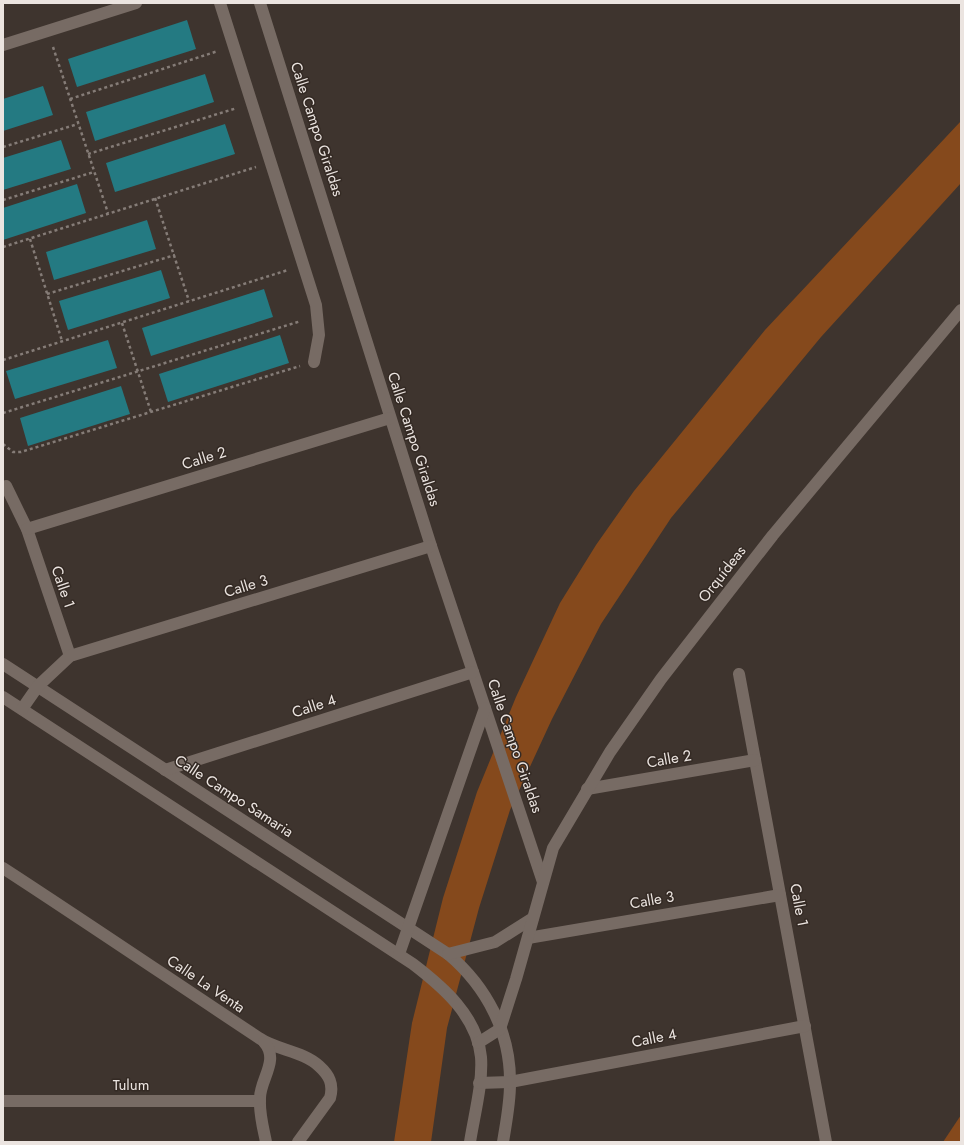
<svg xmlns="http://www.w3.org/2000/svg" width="964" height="1145" viewBox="0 0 964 1145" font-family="Jost,sans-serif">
<rect width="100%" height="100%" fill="#3e342e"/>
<g fill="#85491c">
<path d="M961 121V183L821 337 671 518 601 624 552 719 510 810 479 908 447 1028 431 1142H394L412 1023 443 898 477 792 516 697 560 603 596 545 634 491 765 330Z"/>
<path d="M961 1115V1142H943Z"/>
</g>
<g fill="#247a82">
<path d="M187 20 196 49 77 87 68 59Z"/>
<path d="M205 74 214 102 95 141 86 112Z"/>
<path d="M43 86 53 115 3 131V99Z"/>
<path d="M225 124 235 154 115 192 106 163Z"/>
<path d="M61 140 71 169 3 190V158Z"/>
<path d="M77 184 86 213 3 240V208Z"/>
<path d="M147 220 156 249 54 280 46 252Z"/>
<path d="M161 270 170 298 68 330 59 301Z"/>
<path d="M264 289 273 317 151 356 142 328Z"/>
<path d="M280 335 289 363 168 402 159 374Z"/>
<path d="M108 340 117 368 15 399 6 371Z"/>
<path d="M121 386 130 414 28 446 20 418Z"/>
</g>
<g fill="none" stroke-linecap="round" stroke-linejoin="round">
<g stroke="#857c77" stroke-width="2.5" stroke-dasharray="3 3" stroke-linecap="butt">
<path d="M53 47 108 213"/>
<path d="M70 99 218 51"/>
<path d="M3 147 78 124"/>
<path d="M88 154 237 108"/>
<path d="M155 198 189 301"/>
<path d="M3 200 94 172"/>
<path d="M30 239 62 341"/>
<path d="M3 247 256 167"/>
<path d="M47 294 175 255"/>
<path d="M122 323 151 412"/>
<path d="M3 360 288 270"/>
<path d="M3 413 301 321"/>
<path d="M3 444 13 452H21L300 366"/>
</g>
<g stroke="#776b64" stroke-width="12">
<path d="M220 3 316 305 319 335 314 362"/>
<path d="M260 3 431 546 543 882"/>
<path d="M3 45 136 3"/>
<path d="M6 486 27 529 70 656"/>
<path d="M27 529 390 418"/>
<path d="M3 664 448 954C487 987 511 1033 510 1084 510 1104 506 1123 503 1142"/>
<path d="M739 674 826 1142"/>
<path d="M3 697 413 964C443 987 477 1016 481 1057 483 1083 474 1116 470 1142"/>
<path d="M22 709 38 686 70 656 431 546"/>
<path d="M165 770 473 672"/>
<path d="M587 789 755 760"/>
<path d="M3 868C89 924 173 981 259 1038 276 1050 303 1051 319 1066 329 1075 334 1084 330 1098L298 1142"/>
<path d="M528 938 780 895"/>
<path d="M399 954 485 708"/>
<path d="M448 954 495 942 533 918"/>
<path d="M264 1042C280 1060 260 1079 260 1098 259 1113 263 1127 266 1142"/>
<path d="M478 1043 500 1029 516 979 553 848 610 752 661 679 773 535 961 310"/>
<path d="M479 1083 510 1082 805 1026"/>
<path d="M3 1101H260"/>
</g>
</g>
<g text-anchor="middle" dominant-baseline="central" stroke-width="3" stroke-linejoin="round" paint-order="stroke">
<g font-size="15" fill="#ebe4e0" stroke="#342a24">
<text transform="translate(317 129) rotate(72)">Calle Campo Giraldas</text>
<text transform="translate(414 439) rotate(72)">Calle Campo Giraldas</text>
<text transform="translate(204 458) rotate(-17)">Calle 2</text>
<text transform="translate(722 574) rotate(-52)">Orquídeas</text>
<text transform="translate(246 586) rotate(-17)">Calle 3</text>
<text transform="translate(63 587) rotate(71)">Calle 1</text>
<text transform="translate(314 706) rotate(-18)">Calle 4</text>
<text transform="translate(515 746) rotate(71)">Calle Campo Giraldas</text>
<text transform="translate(669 759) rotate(-10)">Calle 2</text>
<text transform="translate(234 796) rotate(33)">Calle Campo Samaria</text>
<text transform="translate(652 900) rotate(-10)">Calle 3</text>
<text transform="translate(799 905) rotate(79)">Calle 1</text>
<text transform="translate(206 984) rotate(34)">Calle La Venta</text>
<text transform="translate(654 1038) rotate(-11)">Calle 4</text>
<text x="131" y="1085">Tulum</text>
</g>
</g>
<rect width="964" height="1145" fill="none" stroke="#ebe4e0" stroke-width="8"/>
</svg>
